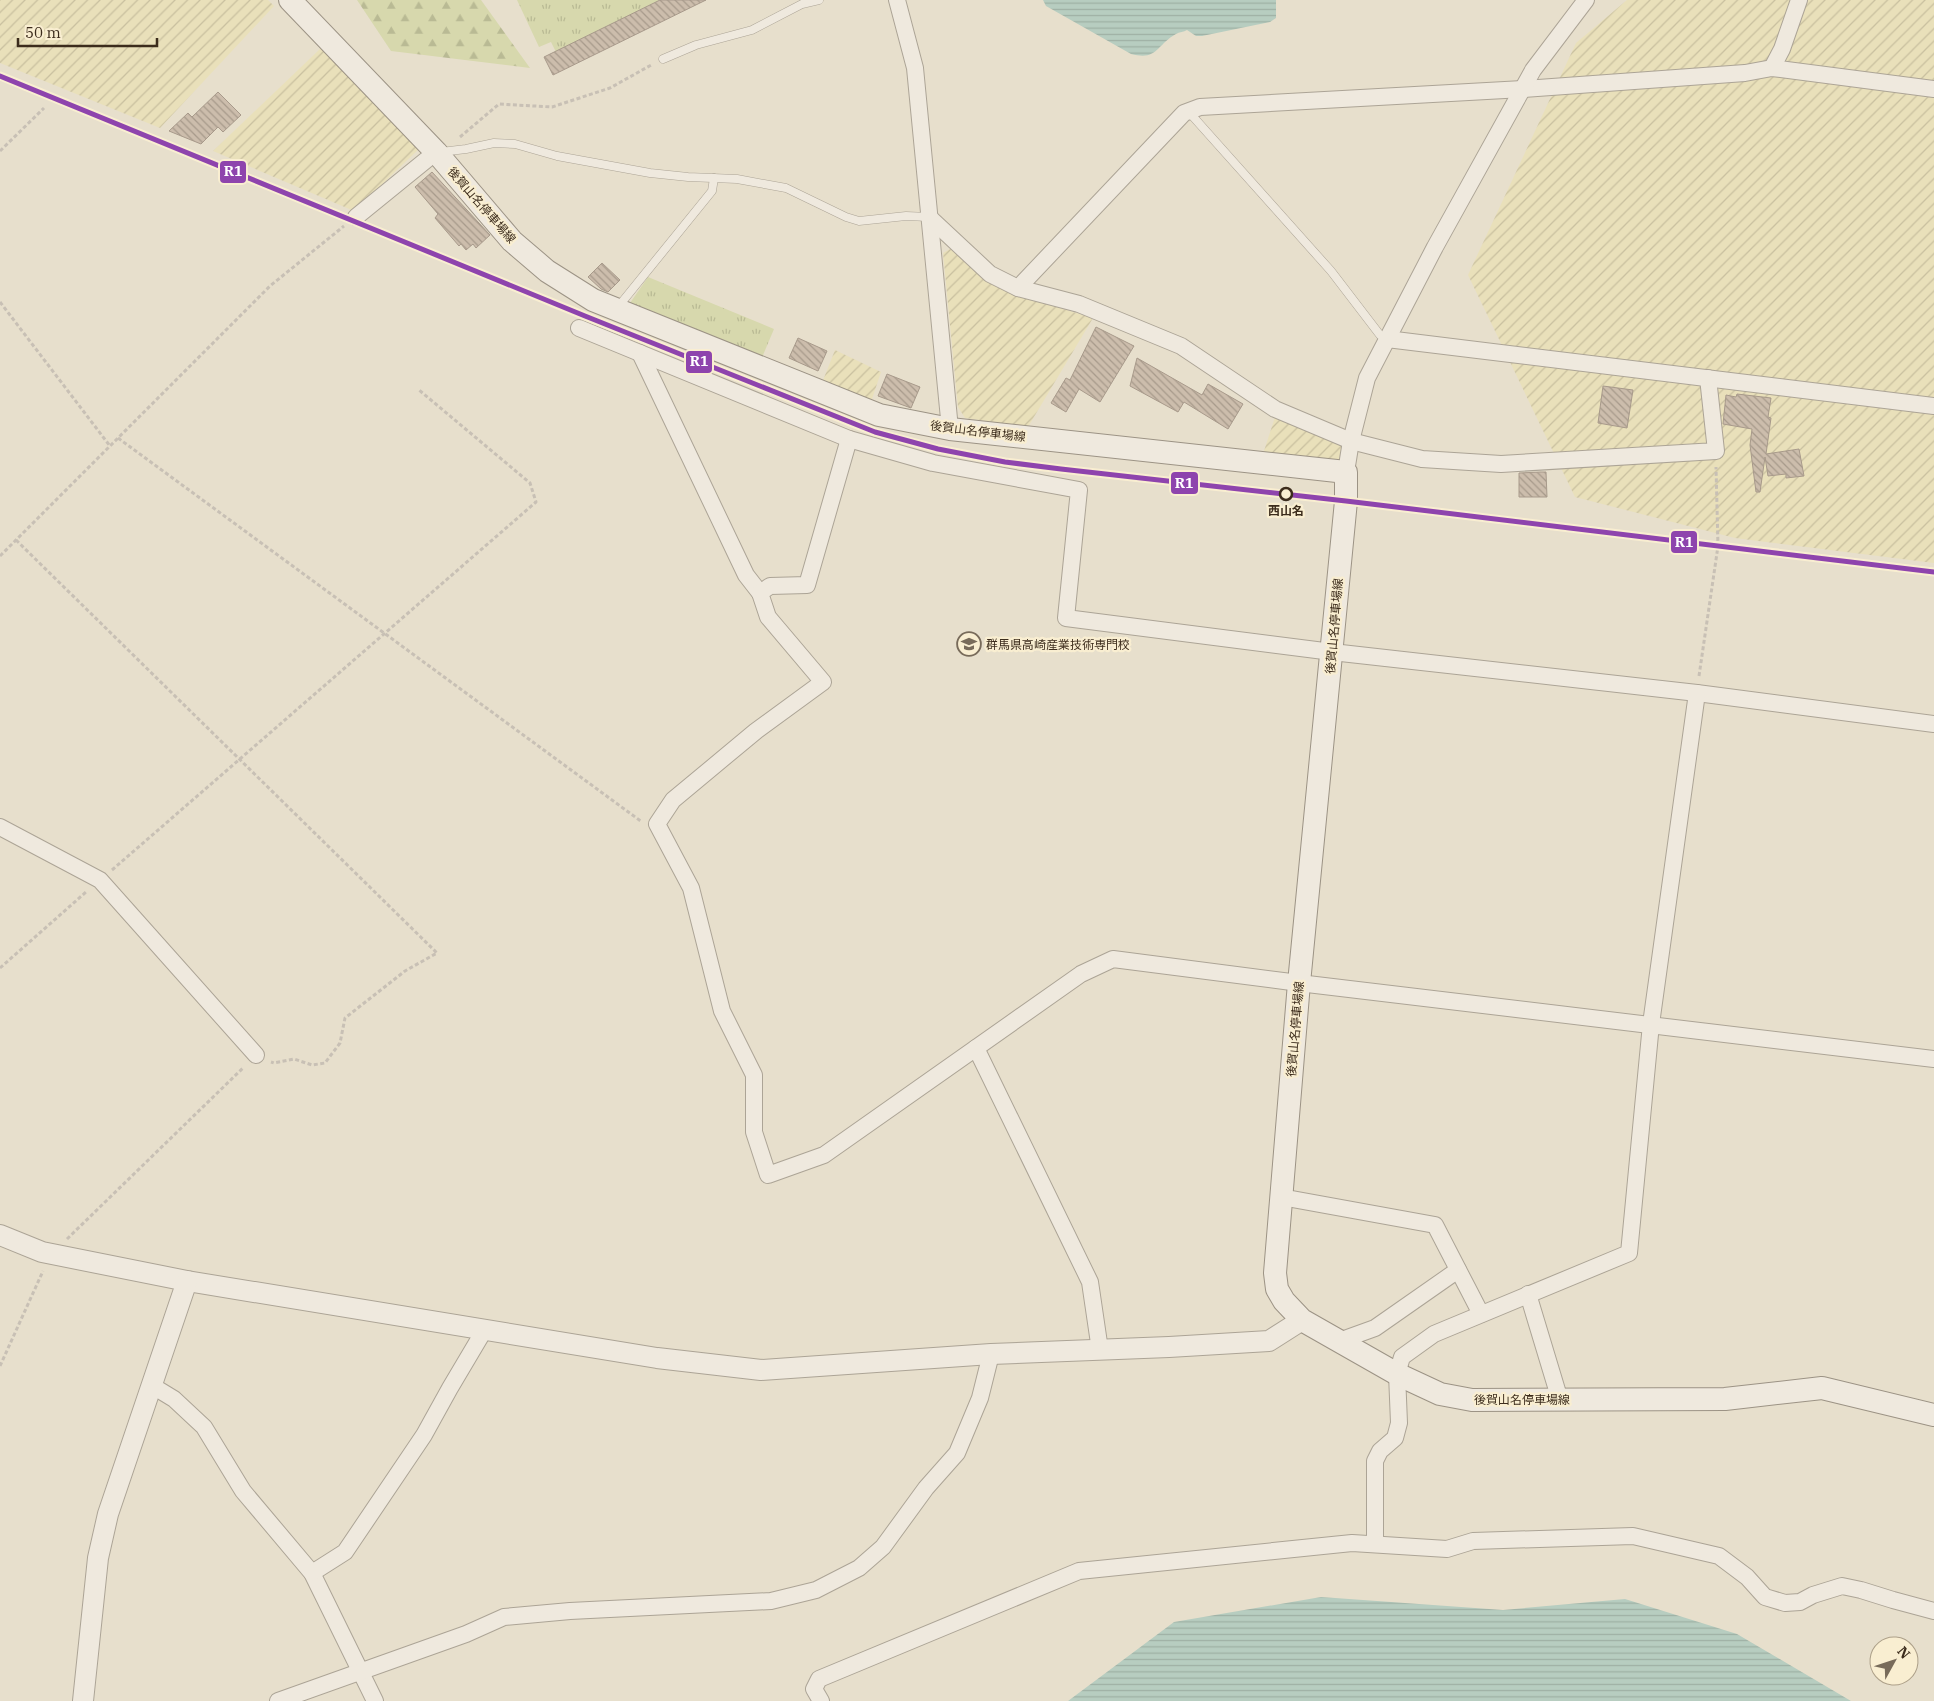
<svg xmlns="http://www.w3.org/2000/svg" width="1934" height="1701" viewBox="0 0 1934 1701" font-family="'IBM Plex Serif','Noto Sans JP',serif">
<defs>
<pattern id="farmland-furrows" width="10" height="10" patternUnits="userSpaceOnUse" patternTransform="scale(1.25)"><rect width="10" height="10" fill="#e9e0ba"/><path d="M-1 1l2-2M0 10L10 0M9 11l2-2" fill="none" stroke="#c9c09f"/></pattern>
<pattern id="grass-tufts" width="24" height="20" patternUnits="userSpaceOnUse" patternTransform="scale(1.25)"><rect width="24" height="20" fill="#d7d8ad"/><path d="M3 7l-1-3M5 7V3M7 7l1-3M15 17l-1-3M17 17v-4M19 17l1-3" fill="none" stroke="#b9ba94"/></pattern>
<pattern id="forest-firs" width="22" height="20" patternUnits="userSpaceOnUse" patternTransform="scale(1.25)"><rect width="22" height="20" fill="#d7d8ad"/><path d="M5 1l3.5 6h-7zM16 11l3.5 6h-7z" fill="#b9ba94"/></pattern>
<pattern id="water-rules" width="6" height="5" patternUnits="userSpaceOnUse" patternTransform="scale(1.25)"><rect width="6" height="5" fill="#b7cdc0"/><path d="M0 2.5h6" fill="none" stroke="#9eb0a4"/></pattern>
<pattern id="building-back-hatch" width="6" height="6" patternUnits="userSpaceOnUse" patternTransform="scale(1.25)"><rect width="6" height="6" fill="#ccbdac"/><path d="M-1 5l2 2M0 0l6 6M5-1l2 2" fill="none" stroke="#a79a8b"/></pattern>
</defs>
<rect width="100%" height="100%" fill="#e7dfcc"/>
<g fill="url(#farmland-furrows)">
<path d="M0 0H268L274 6 160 128 0 63Z"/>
<path d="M1627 0H1934V563L1735 538 1575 497 1468 275 1576 43Z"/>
<path d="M321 48 420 148 354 211 213 151Z"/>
<path d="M950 249 955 251 978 272 1005 291 1093 318 1028 427 965 418 958 407 943 253Z"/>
<path d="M835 350 881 372 871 402 822 383Z"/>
<path d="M1275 417 1344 443 1342 461 1263 454Z"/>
</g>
<g fill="url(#grass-tufts)">
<path d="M517 0H660L556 52 551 42 539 47Z"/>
<path d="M648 277 774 329 761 360 628 306Z"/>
</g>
<path fill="url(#forest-firs)" d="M357 0H481L530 68 391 51Z"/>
<g fill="url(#water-rules)">
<path d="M1043 0H1276V18L1270 22 1202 36H1196L1187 30C1184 32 1179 32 1176 34 1156 45 1158 61 1131 54L1046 6Z"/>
<path d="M1321 1597 1503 1610 1625 1599 1737 1634 1851 1701H1068L1174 1622Z"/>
</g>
<g fill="url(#building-back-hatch)" stroke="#a89a8b">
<path d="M660 0H706L553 75 544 57Z"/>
<path d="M218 92 241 115 223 132 218 127 201 144 169 131 188 113 192 117Z"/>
<path d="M432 172 490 235 476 248 473 244 466 250 461 244 459 246 435 218 438 214 415 187Z"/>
<path d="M602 263 620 280 608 292 601 289 588 277Z"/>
<path d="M1096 327 1134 346 1100 402 1079 389 1066 412 1051 403 1066 378 1070 380Z"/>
<path d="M798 338 827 351 818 371 789 358Z"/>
<path d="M1137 358 1202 395 1208 384 1243 404 1228 429 1184 402 1178 412 1130 386Z"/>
<path d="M887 374 920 387 911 408 878 396Z"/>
<path d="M1603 386 1633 390 1627 428 1598 423Z"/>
<path d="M1737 394 1771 398 1768 417 1771 418 1766 454 1799 449 1804 476 1786 478V474L1768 476 1765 457 1760 492H1756L1750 445 1752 429 1723 424 1726 395 1736 397Z"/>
<path d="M1541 472H1546L1547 497H1519V473Z"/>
</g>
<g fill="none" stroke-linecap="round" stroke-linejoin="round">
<g stroke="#aca496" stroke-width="9">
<g id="service">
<path d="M663 59 696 45 752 30 802 4 819 0"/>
<path d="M1188 111 1331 271 1380 335 1387 339"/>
<path d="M441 152 466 149 494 143 515 144 557 156 650 173 688 177 737 179 786 188 846 217 859 221 906 216 929 217"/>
<path d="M618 307 712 191 714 178"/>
</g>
</g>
<g stroke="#aca496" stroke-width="18">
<g id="minor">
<path d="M897 0 915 68 950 429"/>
<path d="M1772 68 1782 49 1799 0"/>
<path d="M356 217 436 152"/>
<path d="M929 217 990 274 1018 288 1184 113 1200 107 1523 89 1745 73 1772 68 1934 89"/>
<path d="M1018 288 1079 304 1181 346 1275 409 1351 441 1422 459 1501 464 1716 451 1708 378"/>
<path d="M579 328 849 439 933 463 1079 490 1066 618 1332 652 1697 693 1934 724"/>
<path d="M1387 339 1934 406"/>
<path d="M640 353 746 575 760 593"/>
<path d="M849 439 807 585 770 586 760 593 768 617 823 682 756 731 673 800 657 824 691 888 722 1011 754 1075V1132L768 1175 824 1155 1081 974 1113 959 1299 983 1934 1059"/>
<path d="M1346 472 1351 441 1367 378 1435 247 1533 70 1586 0"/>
<path d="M0 827 100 880 256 1055"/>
<path d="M976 1048 1090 1282 1100 1350"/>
<path d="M1281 1197 1435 1225 1481 1314"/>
<path d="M1528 1294 1560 1400"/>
<path d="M1339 1341 1375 1328 1458 1270"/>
<path d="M151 1385 174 1399 204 1427 243 1491 312 1573 375 1701"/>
<path d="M1375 1544V1461L1380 1451 1395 1438 1399 1423 1397 1374 1402 1357 1434 1334 1629 1253 1651 1024 1697 693"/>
<path d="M312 1573 345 1552 424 1435 450 1388 485 1329"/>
<path d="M278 1701 466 1634 504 1617 570 1611 771 1601 816 1590 859 1568 883 1547 926 1488 957 1453 980 1398 991 1354"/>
<path d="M821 1701 814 1689 819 1679 1079 1571 1352 1543 1447 1549 1473 1541 1633 1536 1719 1556 1747 1577 1765 1597 1785 1603 1800 1602 1813 1595 1842 1586 1861 1590 1893 1600 1934 1611"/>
</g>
</g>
<g stroke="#aca496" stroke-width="22">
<g id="tertiary">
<path d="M0 1235 42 1252 187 1281 657 1358 761 1370 991 1354 1169 1347 1269 1341 1302 1320"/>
<path d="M83 1701 98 1558 108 1514 187 1281"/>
</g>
</g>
<g stroke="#9c9385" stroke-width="24">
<path id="secondary" d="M290 0 436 152 512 241 547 271 593 300 879 415 950 429 1346 472V501L1299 983 1275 1273 1277 1289 1284 1301 1302 1320 1397 1374 1440 1394 1472 1400 1725 1399 1822 1388 1934 1415"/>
</g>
<g stroke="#c8c0b5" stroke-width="3" stroke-dasharray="4 2.5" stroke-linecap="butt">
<path d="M460 137 499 104 552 107 610 88 653 64"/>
<path d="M0 151 44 108"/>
<path d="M0 302 110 446"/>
<path d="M118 438 642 822"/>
<path d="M16 540 437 953 405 971 345 1018 340 1043 325 1063 312 1065 294 1059 274 1063 271 1062"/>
<path d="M0 556 270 286 344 226"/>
<path d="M1699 676 1718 546 1716 467"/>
<path d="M112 870 536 502 530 483 419 390"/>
<path d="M0 968 86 892"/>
<path d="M67 1239 244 1067"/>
<path d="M0 1366 43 1271"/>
</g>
<use href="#service" stroke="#efe9de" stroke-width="8"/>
<use href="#minor" stroke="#efe9de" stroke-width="16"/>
<use href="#tertiary" stroke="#efe9de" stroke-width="20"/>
<use href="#secondary" stroke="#efe9de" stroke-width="22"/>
<g stroke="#f9eed1" stroke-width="9">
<path id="rail-1" d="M0 76 585 316 875 432 938 449 1005 462 1061 469 1346 501 1934 572"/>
</g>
<use href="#rail-1" stroke="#8e44ad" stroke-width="5"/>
</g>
<defs>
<g id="school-ring" transform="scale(1.25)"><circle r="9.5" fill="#f9eed1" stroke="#786b5a" stroke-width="1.5"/><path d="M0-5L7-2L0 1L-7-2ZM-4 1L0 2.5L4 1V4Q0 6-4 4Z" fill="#786b5a"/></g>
</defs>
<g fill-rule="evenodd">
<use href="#school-ring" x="969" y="644"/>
</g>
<circle fill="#f9eed1" stroke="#3c2c1c" stroke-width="2.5" cx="1286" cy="494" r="6"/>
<g text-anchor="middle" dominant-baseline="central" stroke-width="4.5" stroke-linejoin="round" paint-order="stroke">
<g font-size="12" fill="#3c2c1c" stroke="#f9eed1">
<text transform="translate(482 205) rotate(49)">後賀山名停車場線</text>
<text transform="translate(978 431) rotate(7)">後賀山名停車場線</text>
<text transform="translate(1334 626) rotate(-85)">後賀山名停車場線</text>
<text transform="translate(1295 1029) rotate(-85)">後賀山名停車場線</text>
<text x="1522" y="1399">後賀山名停車場線</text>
</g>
<g font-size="12" font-weight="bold" fill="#3c2c1c" stroke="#f9eed1">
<text x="1286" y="510">西山名</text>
</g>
<g font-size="12" fill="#3c2c1c" stroke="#f9eed1" text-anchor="start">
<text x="986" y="644">群馬県高崎産業技術専門校</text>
</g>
</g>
<g stroke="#f9eed1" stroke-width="2">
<rect x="219" y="160" width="28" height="24" rx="5" fill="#8e44ad"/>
<rect x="685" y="350" width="28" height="24" rx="5" fill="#8e44ad"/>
<rect x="1170" y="471" width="29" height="24" rx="5" fill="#8e44ad"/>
<rect x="1670" y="530" width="28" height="24" rx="5" fill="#8e44ad"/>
</g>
<g font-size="14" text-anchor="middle" font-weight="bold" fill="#fff">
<text x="233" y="176">R1</text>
<text x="699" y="366">R1</text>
<text x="1184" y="488">R1</text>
<text x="1684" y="547">R1</text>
</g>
<g transform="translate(1894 1661) rotate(50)"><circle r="24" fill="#f9eed1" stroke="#ada089"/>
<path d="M0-4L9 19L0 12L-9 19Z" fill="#786b5a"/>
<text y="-8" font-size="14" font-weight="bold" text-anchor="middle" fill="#3c2c1c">N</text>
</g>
<path d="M18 38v8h139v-8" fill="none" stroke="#3c2c1c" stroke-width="2.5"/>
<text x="25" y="38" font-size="15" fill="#3c2c1c" stroke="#f9eed1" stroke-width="4" paint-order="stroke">50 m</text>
</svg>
